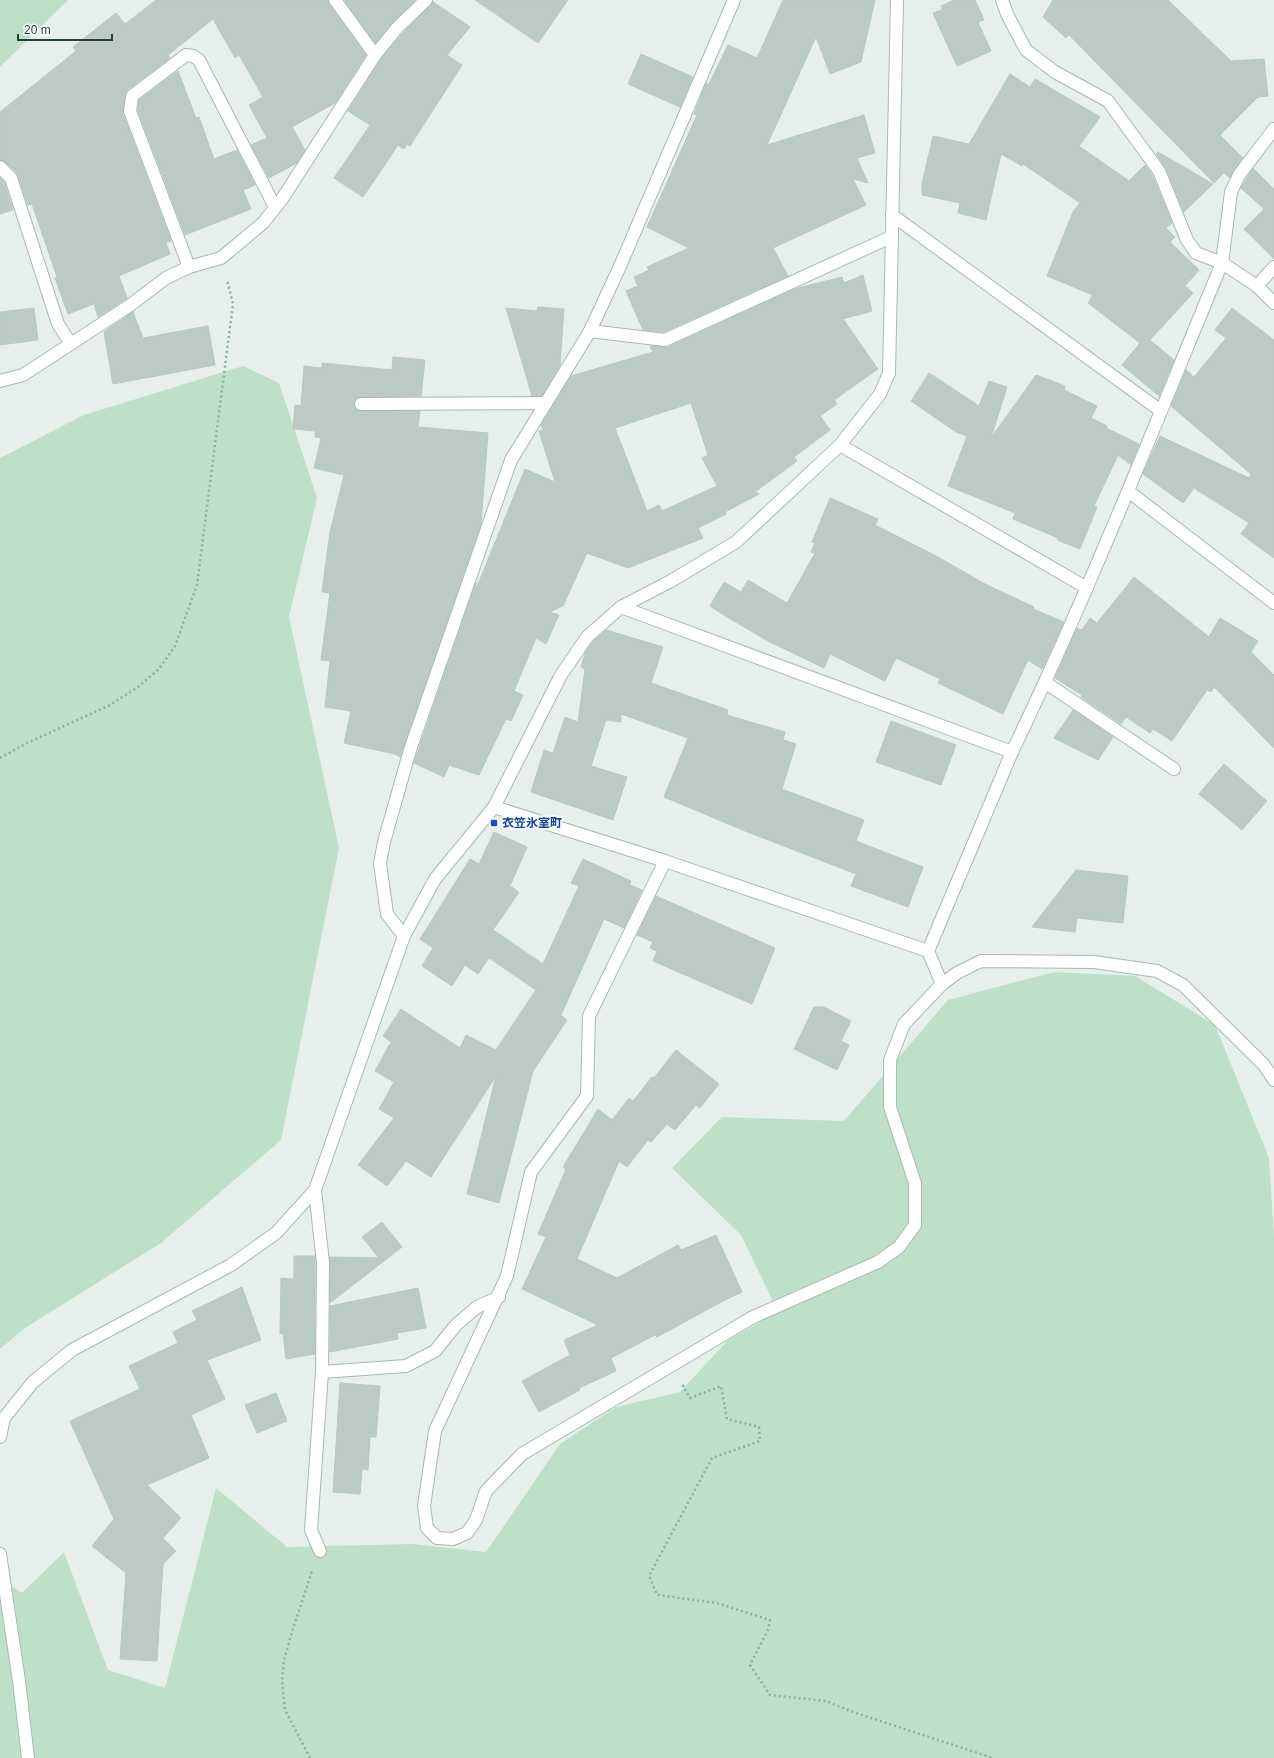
<svg xmlns="http://www.w3.org/2000/svg" width="1274" height="1758" viewBox="0 0 1274 1758" font-family="Arial,'Noto Sans JP',sans-serif">
<rect width="100%" height="100%" fill="#e6efeb"/>
<g fill="#bfe0c8">
<path d="M0 0H68L0 67Z"/>
<path d="M243 366 279 383 317 498 289 617 339 848 281 1140 161 1243 25 1328 0 1349V458L84 415Z"/>
<path d="M1054 972 1135 976 1215 1025 1269 1158 1274 1236V1758H0V1579L22 1593 64 1552 108 1670 165 1688 216 1488 287 1547 412 1544 486 1552 560 1444 616 1407 680 1392 728 1340 778 1312 741 1235 672 1168 722 1117 844 1121 948 1000Z"/>
</g>
<g fill="#bbcac4" stroke="#b8c9c2" fill-rule="evenodd">
<path d="M156 0H328L329 4 366 55 335 103 292 127 305 150 297 163 269 178 251 145 267 138 249 105 263 97 239 55 235 58 213 19 168 55 170 58 127 90 125 95 123 114 171 241 166 243 170 254 119 276 127 298 98 317 94 304 68 314 55 278 57 277 32 204 28 205 17 173 5 162 0 160V112L76 51 73 47 116 13 125 24Z"/>
<path d="M344 0H415L392 23 375 43Z"/>
<path d="M475 0H568L538 43Z"/>
<path d="M783 0H875L861 62 830 74 816 37 767 145 864 115 875 153 857 158 868 183 853 179 866 205 773 248 788 276 664 332 643 330 626 291 638 286 634 277 649 270 647 267 689 248 647 227 697 115 694 114 706 83 709 84 728 45 757 58Z"/>
<path d="M954 0H975L984 20 978 22 991 51 957 66 933 13 942 10 941 6Z"/>
<path d="M1053 0H1168L1231 61 1264 59 1268 96 1258 97 1220 135 1243 158 1230 178 1224 173 1214 183 1069 35 1066 38 1043 17Z"/>
<path d="M433 2 470 27 447 55 462 65 410 146 407 144 404 149 398 145 363 197 334 178 370 125 348 111 381 59 403 33Z"/>
<path d="M641 54 693 77 680 107 628 84Z"/>
<path d="M178 71 196 118 199 117 214 159 237 150 255 185 243 190 251 209 185 235 138 110 139 100Z"/>
<path d="M1010 74 1030 87 1035 79 1100 117 1079 146 1129 181 1145 165 1152 175 1172 223 1166 228 1175 237 1170 242 1199 270 1185 286 1193 293 1150 340 1174 360 1159 396 1122 365 1140 343 1088 303 1093 295 1047 276 1073 212 1080 203 1023 164 1022 166 1001 154 986 220 958 213 960 203 922 195V184L933 136 969 144Z"/>
<path d="M1158 152 1213 184 1184 212 1166 168 1156 154Z"/>
<path d="M1253 168 1274 189V259L1244 229 1264 209 1241 188Z"/>
<path d="M0 178 4 182 13 210 0 214Z"/>
<path d="M863 275 872 311 843 319 878 369 834 400 837 404 820 416 830 430 794 457 797 461 755 492 759 494 725 512 726 514 698 528 703 538 628 568 587 553 563 606 549 612 559 615 546 644 536 638 514 691 523 695 511 721 506 719 479 775 449 765 444 777 414 763 476 582V589L525 469 555 482 539 431 543 430 541 425 571 376 653 352 650 346 668 347 794 289 842 277 844 283ZM691 403 708 455 702 458 717 486 662 511 659 505 647 511 615 428Z"/>
<path d="M538 307 564 309 560 365 542 396H532L506 308 537 311Z"/>
<path d="M34 308 38 340 0 345V312Z"/>
<path d="M1232 308 1274 340V558L1241 534 1249 523 1194 488 1183 503 1143 474 1160 436 1249 478 1251 474 1171 406 1186 370 1194 377 1226 338 1215 330Z"/>
<path d="M133 312 143 338 208 326 215 365 113 384 104 332Z"/>
<path d="M393 357 425 360 421 396 361 397 355 400 354 404 357 410 420 411 418 427 488 433 481 524 400 757 395 754 344 743 351 711 325 707 330 661 321 660 330 593 322 592 330 532 344 475 314 468 321 438 315 437V431L293 429 295 405 301 406 304 366 322 368V363L392 370Z"/>
<path d="M929 373 979 406 989 381 1007 387 991 438 1036 375 1065 386 1064 390 1097 406 1091 418 1107 426 1106 428 1139 444 1131 465 1118 455 1094 506 1097 507 1080 549 1057 540 1058 538 1013 519 1015 513 948 486 967 436 956 432 911 401Z"/>
<path d="M830 498 878 519 875 525 938 557 985 584 1034 607 1033 609 1064 622 1042 669 1028 660 1003 714 938 683 940 679 896 658 885 681 830 654 824 668 768 641 727 617 710 606 724 582 741 592 748 580 787 603 815 553 811 552 815 543 812 542Z"/>
<path d="M1134 577 1209 637 1220 618 1258 641 1251 652 1274 675V748L1214 687 1211 692 1207 690 1172 741 1153 729 1150 733 1126 717 1121 724 1081 697 1082 695 1055 678 1077 628 1082 630 1090 618 1097 623Z"/>
<path d="M606 630 663 647 651 683 728 710 727 715 785 732 783 740 796 744 782 789 864 820 856 841 923 867 908 907 851 886 856 874 745 831 664 797 688 738 621 714V722L606 720 591 766 627 777 613 820 531 792 544 750 553 753 565 717 578 722 585 669 581 667 585 653 593 642Z"/>
<path d="M1073 710 1113 737 1098 760 1054 738Z"/>
<path d="M891 721 956 745 941 785 876 762Z"/>
<path d="M1224 764 1267 801 1242 830 1199 794Z"/>
<path d="M494 832 527 847 510 886 519 892 493 930 543 964 579 886 571 883 583 859 631 881 630 885 642 890 624 928 604 919 561 1015 567 1020 533 1071 499 1203 467 1194 496 1076 431 1177 406 1161 387 1186 358 1165 394 1118 379 1109 394 1082 375 1071 391 1042 383 1036 401 1009 460 1048 466 1035 496 1050 536 990 489 958 478 974 465 965 452 986 422 966 433 948 420 939 470 859 479 864Z"/>
<path d="M1076 870 1128 876 1123 923 1077 918 1075 932 1032 927Z"/>
<path d="M656 896 775 948 752 1004 653 961 657 951 650 948 653 942 637 935Z"/>
<path d="M814 1007H824L851 1021 841 1041 849 1045 837 1070 794 1049Z"/>
<path d="M676 1050 719 1084 700 1108 696 1105 675 1130 667 1124 651 1142 648 1140 627 1167 619 1161 577 1259 617 1278 678 1245 681 1250 716 1235 742 1292 725 1300 657 1337 655 1335 611 1358 616 1371 579 1388 580 1390 539 1412 522 1381 570 1355 564 1340 598 1325 522 1289 546 1237 538 1234 566 1169 563 1167 598 1109 612 1120 629 1098 633 1101 652 1077 654 1078Z"/>
<path d="M382 1222 402 1247 330 1303V1257L379 1258 362 1237Z"/>
<path d="M294 1256H315V1354L286 1359 283 1333 280 1334 281 1278 294 1279Z"/>
<path d="M242 1287 261 1340 207 1360 225 1399 191 1415 209 1458 147 1485 181 1518 163 1538 176 1551 163 1564 157 1661 120 1659 126 1573 92 1546 114 1519 70 1421 140 1389 129 1366 178 1343 173 1332 197 1320 192 1311Z"/>
<path d="M418 1288 426 1328 397 1333 398 1339 330 1352V1306Z"/>
<path d="M340 1383 380 1386 376 1437H370L368 1470 362 1469 360 1494 333 1492Z"/>
<path d="M276 1393 287 1421 257 1433 245 1405Z"/>
</g>
<g fill="none" stroke-linecap="round" stroke-linejoin="round">
<g stroke="#a8b8b2" stroke-width="14">
<g id="lane">
<path d="M335 0 375 55"/>
<path d="M0 167 11 178 58 324 71 344"/>
<path d="M1222 263 1231 192 1239 175 1274 129"/>
<path d="M1257 286 1274 267"/>
<path d="M1046 683 1174 769"/>
<path d="M404 936 387 914 380 863 384 842 410 750 511 460"/>
<path d="M928 951 1012 752"/>
<path d="M315 1190 323 1263 322 1372 406 1366 435 1351 456 1325 477 1307 499 1297"/>
<path d="M320 1551 311 1530 322 1372"/>
</g>
</g>
<g stroke="#a8b8b2" stroke-width="14">
<g id="street">
<path d="M1002 0 1007 14 1026 50 1055 72 1108 101 1159 171 1187 240 1196 253 1222 263 1257 286 1274 303"/>
<path d="M892 215 1161 411"/>
<path d="M189 267 130 111 132 96 186 55 193 56 199 60 275 207"/>
<path d="M590 331 665 340 891 237"/>
<path d="M0 381 23 375 129 306 166 278 189 267 221 258 263 223 282 199 375 55 397 28 426 0"/>
<path d="M361 404 546 403"/>
<path d="M840 445 1087 588"/>
<path d="M511 460 590 331 621 264 734 0"/>
<path d="M1128 491 1274 603"/>
<path d="M621 607 1012 752C1089 592 1154 427 1222 263"/>
<path d="M494 807 665 861 928 951 942 984"/>
<path d="M665 861 589 1016 587 1096 531 1172 507 1276 435 1431 424 1506 427 1528 437 1538 453 1539 467 1533 476 1520 486 1491 522 1454 753 1317 878 1262 899 1247 915 1225V1183L890 1107V1060L904 1024 942 984 957 973 981 961 1094 962 1157 971 1183 985 1264 1065 1274 1080"/>
</g>
</g>
<g stroke="#a4bbb3" stroke-width="14">
<g id="secondary">
<path d="M0 1437 4 1418 33 1382 72 1350 231 1265 276 1233 315 1190 404 936 435 879 494 807 561 675 587 637 621 607 671 581 736 542 840 445 880 394 889 373 897 0"/>
<path d="M0 1554 19 1681 28 1758"/>
</g>
</g>
<g stroke="#86b3a5" stroke-width="2.5" stroke-dasharray="2 3" stroke-linecap="butt">
<path d="M0 758 25 744 110 705 138 687 159 669 175 646 197 585 233 304 227 280"/>
<path d="M684 1385 683 1386 690 1398 721 1386 727 1419 759 1427 760 1441 712 1458 649 1576 657 1595 717 1603 770 1620 768 1630 750 1665 770 1695 826 1701 853 1712 993 1758"/>
<path d="M310 1758 285 1710 282 1681 284 1660 292 1632 312 1571"/>
</g>
<use href="#lane" stroke="#fff" stroke-width="12"/>
<use href="#street" stroke="#fff" stroke-width="12"/>
<use href="#secondary" stroke="#fff" stroke-width="12"/>
</g>
<rect fill="#1a4fb4" stroke="#f7fbf9" stroke-width="1.5" x="490" y="819" width="8" height="8" rx="2"/>
<g text-anchor="middle" dominant-baseline="central" stroke-width="4" stroke-linejoin="round" paint-order="stroke">
<g font-size="12" font-weight="bold" fill="#164399" stroke="#f7fbf9" text-anchor="start">
<text x="502" y="823">衣笠氷室町</text>
</g>
</g>
<path d="M18 34v6h94v-6" fill="none" stroke="#24423a" stroke-width="2"/>
<text x="24" y="34" font-size="12" fill="#24423a" stroke="#f7fbf9" stroke-width="3" paint-order="stroke">20 m</text>
</svg>
